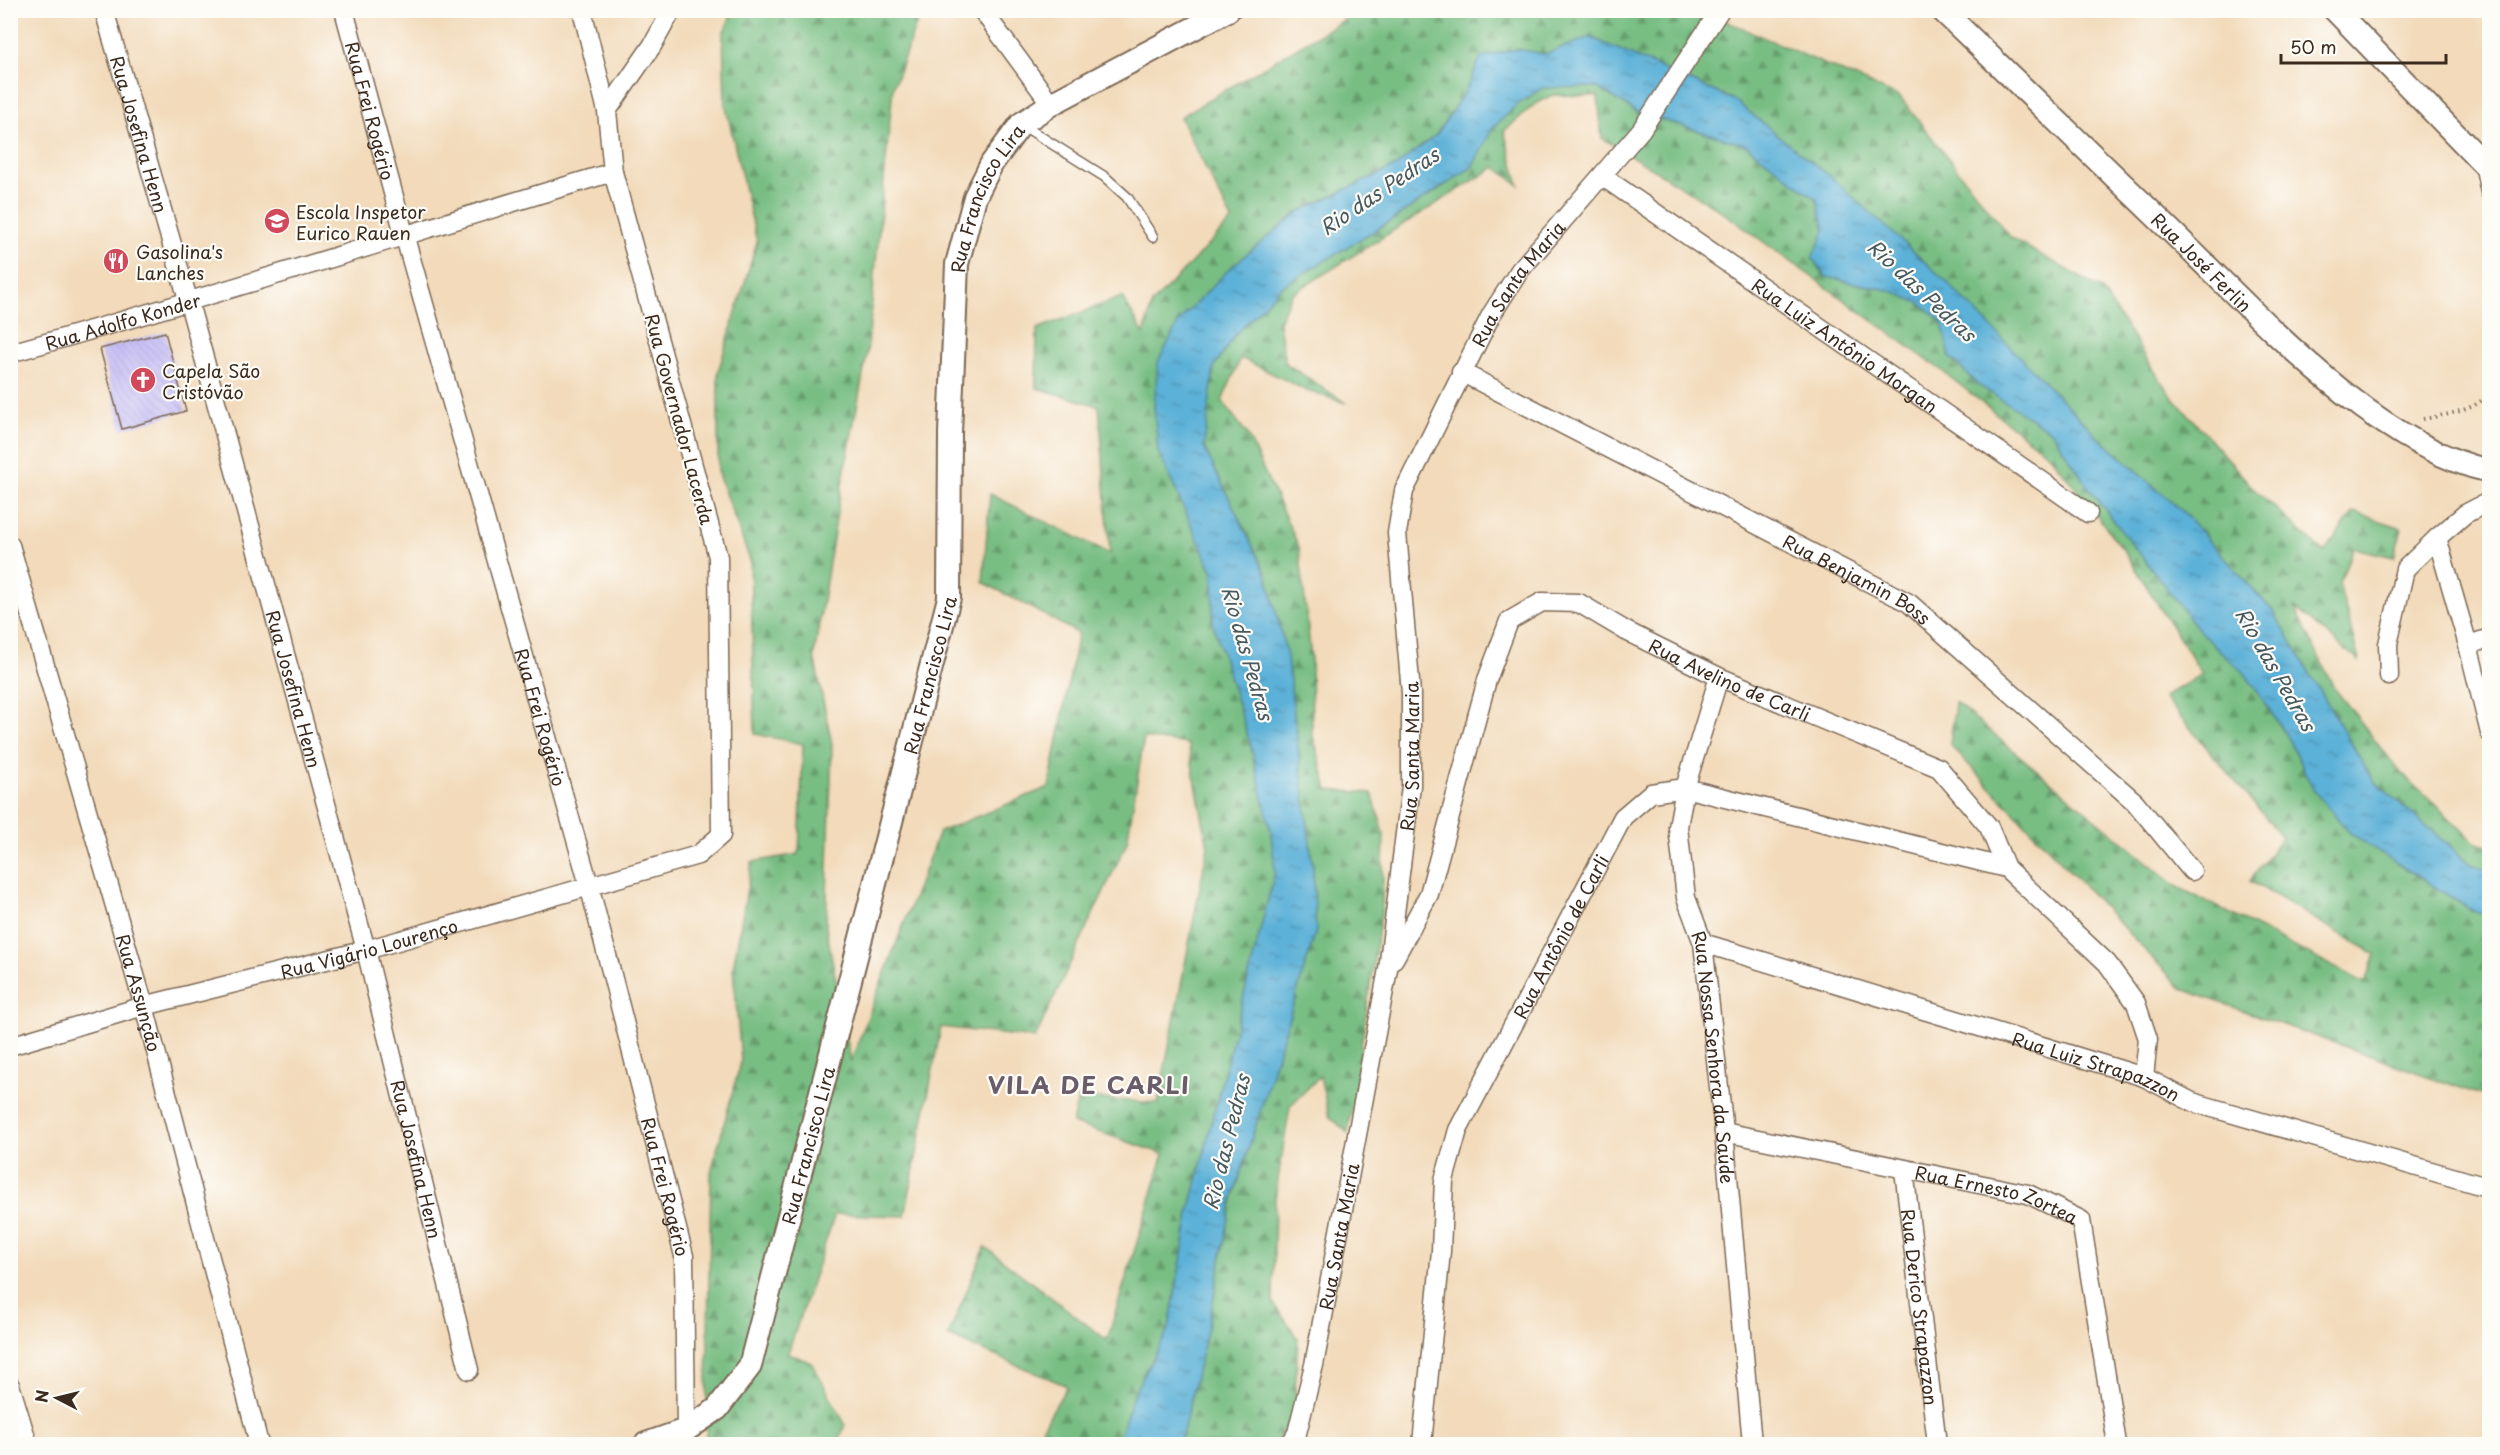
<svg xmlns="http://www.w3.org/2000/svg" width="2500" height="1455" viewBox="0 0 2500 1455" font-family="'Playpen Sans',sans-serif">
<defs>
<pattern id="forest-firs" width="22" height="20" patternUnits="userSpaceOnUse" patternTransform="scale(1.5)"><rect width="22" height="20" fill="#78be83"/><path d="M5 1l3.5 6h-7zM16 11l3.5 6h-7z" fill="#649b6b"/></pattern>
<pattern id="water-ripples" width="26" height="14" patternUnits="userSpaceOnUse" patternTransform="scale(1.5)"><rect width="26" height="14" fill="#5cb1d8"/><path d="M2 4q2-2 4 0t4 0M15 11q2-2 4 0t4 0" fill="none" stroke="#4d90af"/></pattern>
<pattern id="building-back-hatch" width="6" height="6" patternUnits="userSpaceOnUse" patternTransform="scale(1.5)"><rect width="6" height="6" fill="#c3baf7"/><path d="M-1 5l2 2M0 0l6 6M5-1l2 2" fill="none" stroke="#a8a0d3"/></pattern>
</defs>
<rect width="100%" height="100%" fill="#fdfcf7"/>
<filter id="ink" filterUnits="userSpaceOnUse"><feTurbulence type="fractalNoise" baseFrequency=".0167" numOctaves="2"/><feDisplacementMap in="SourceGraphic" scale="12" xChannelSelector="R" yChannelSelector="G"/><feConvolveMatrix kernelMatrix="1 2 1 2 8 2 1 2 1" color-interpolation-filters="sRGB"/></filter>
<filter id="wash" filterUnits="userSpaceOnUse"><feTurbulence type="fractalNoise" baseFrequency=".008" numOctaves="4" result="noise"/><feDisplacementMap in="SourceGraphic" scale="24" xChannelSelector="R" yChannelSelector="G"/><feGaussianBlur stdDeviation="1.35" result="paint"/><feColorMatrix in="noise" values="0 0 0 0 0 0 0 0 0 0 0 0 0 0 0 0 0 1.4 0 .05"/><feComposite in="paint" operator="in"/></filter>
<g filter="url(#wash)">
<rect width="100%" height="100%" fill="#f2daba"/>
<path fill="url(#forest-firs)" stroke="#5a7450" stroke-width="1.5" d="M733 11H921L893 88 867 354 840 495 814 656 832 744 826 927 851 1061 939 832 1049 787 1078 633 983 582 990 494 1110 554 1099 406 1036 388 1037 329 1122 297 1144 334 1152 304 1232 220 1180 117 1342 21 1356 11H1703L1900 97 2011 238 2101 289 2169 393 2255 490 2324 552 2354 512 2402 528 2394 557 2354 548 2339 583 2359 661 2294 607 2335 689 2401 773 2476 843 2489 846V1098L2182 989 1950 745 1955 702 2176 886 2365 983 2375 954 2250 881 2282 837 2164 697 2202 674 2125 552 2052 458 1945 373 1718 209 1602 138 1598 96 1552 95 1534 105 1504 131 1519 185 1495 167 1292 294 1279 322 1285 363 1346 403 1307 391 1241 358 1222 401 1247 434 1299 547 1311 657 1312 732 1328 790 1372 793 1384 833 1382 907 1348 1133 1329 1116 1320 1076 1290 1106 1275 1198 1273 1303 1298 1338 1294 1415 1275 1444H1033L1067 1386 948 1336 985 1247 1107 1340 1164 1154 1072 1123 1078 1097 1158 1103 1208 846 1188 744 1144 738 1127 842 1035 1038 941 1027 905 1216 835 1214 788 1353 812 1363 845 1424 838 1444H706L711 1172 741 1061 733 968 752 862 799 854 803 744 755 734 750 560 718 474V372L757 242 725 103 723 34Z"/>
<path fill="url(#water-ripples)" stroke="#4c6e7b" stroke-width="1.5" d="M1590 37 1734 100 1832 178 1946 281 2096 435 2182 511 2273 611 2373 780 2470 864 2489 870V917L2471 910 2351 834 2314 791 2285 733 2246 675 2203 635 2090 490 2052 432 1978 385 1950 357 1942 322 1921 304 1892 291 1826 277 1812 258 1825 231 1817 200 1746 145 1638 113 1596 87 1542 88 1516 106 1493 128 1472 167 1389 222 1281 287 1235 335 1214 367 1204 447 1267 575 1287 656 1313 868 1316 931 1232 1202 1208 1327 1180 1444H1117L1134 1393 1169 1328 1190 1208 1275 872 1271 832 1250 743 1213 624V573L1158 451 1154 407 1158 362 1180 320 1231 267 1300 211 1396 166 1436 135 1466 90 1481 57 1517 49 1545 54Z"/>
<g id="blocks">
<path fill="url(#building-back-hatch)" d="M165 332 186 411 122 429 100 349Z"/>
</g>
</g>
<g filter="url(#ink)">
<use href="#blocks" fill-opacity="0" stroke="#7b6855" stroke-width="1.5"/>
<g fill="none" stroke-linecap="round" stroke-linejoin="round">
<g stroke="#7b6855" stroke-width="12">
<path id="service" d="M1022 125 1105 177 1127 197 1153 237"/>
</g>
<g stroke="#7b6855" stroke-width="21">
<g id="minor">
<path id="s1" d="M104 10 189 303 366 950 469 1370"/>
<path id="s2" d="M344 10 404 234 589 885 684 1256 686 1430"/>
<path d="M982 10 1051 104"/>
<path d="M607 111 652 46 672 10"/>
<path d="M2484 164 2490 192"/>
<path id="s3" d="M1602 176 2088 513"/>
<path id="s4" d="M10 353C213 297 412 232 613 172"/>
<path id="s5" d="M1461 372 1909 603 2135 802 2192 871"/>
<path d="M2490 501 2465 514 2437 538 2468 645 2490 733"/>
<path id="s6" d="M10 545 144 1006 259 1444"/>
<path d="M2468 645 2490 638"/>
<path d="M2389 676 2388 644 2405 569 2437 538"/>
<path id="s7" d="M1719 677 1685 788 1678 827 1686 898 1703 943 1724 1132 1752 1444"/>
<path id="s8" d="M1703 943 2144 1077 2192 1102 2490 1188"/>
<path id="s9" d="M1394 959 1429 894 1487 680 1509 621 1542 602 1579 603 1626 631 1719 677 1939 768 1989 827 2006 868 2107 963 2136 1003 2148 1039 2144 1077"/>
<path id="s10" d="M10 1046 144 1006 366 950 698 855 721 835 718 557 613 172 607 111 582 10"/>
<path id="s11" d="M1724 1132 2028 1194 2081 1220 2117 1444"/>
<path id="s12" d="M1904 1170 1937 1444"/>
<path d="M10 1385 28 1444"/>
<path id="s13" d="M1290 1444 1297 1433 1314 1365 1388 969 1411 786V693L1397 533 1404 491 1491 315 1520 270 1641 130 1720 10"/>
<path id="s14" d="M1422 1444 1441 1251 1444 1180 1458 1130 1623 817 1651 793 1685 788 2006 868"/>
</g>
</g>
<g stroke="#7b6855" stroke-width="26">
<g id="tertiary">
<path id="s15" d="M1942 10C2018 84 2095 157 2171 231 2254 311 2375 447 2490 471"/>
<path d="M2335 10 2484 164 2490 166"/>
<path id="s16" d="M646 1444 686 1430 717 1409 750 1366 949 598 950 433 957 264 975 197 992 163 1021 124 1051 104 1228 10"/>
</g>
</g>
<path stroke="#7b6855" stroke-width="4" stroke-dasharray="1.5 4.5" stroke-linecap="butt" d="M2423 419C2444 415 2477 411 2490 392"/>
<use href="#service" stroke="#fff" stroke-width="9"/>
<use href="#minor" stroke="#fff" stroke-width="18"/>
<use href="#tertiary" stroke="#fff" stroke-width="22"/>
</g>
</g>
<defs>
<g id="school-disc" transform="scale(1.35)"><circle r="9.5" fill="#d1495b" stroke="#fdfcf7"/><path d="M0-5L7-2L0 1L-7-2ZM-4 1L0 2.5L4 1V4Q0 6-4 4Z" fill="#fff"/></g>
<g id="restaurant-disc" transform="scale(1.35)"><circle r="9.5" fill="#d1495b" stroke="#fdfcf7"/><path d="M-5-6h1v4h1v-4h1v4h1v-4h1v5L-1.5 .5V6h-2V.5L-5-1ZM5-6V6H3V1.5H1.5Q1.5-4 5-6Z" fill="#fff"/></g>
<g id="church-disc" transform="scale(1.35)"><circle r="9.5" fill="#d1495b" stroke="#fdfcf7"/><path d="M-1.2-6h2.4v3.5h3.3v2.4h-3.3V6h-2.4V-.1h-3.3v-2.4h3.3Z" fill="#fff"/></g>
</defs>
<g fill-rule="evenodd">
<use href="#school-disc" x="277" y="221"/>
<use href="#restaurant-disc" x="116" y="261"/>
<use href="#church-disc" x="143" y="380"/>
</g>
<g text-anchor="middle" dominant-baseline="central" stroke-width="4.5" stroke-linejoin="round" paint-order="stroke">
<g font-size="18" fill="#3b2a1e" stroke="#fdfcf7">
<text stroke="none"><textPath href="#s2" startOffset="104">Rua Frei Rogério</textPath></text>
<text stroke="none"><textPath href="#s1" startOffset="129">Rua Josefina Henn</textPath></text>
<text stroke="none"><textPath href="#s16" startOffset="1334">Rua Francisco Lira</textPath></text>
<text stroke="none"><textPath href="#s15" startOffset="362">Rua José Ferlin</textPath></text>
<text stroke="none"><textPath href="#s13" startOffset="1204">Rua Santa Maria</textPath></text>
<text stroke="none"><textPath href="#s4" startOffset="117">Rua Adolfo Konder</textPath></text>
<text stroke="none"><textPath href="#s3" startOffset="296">Rua Luiz Antônio Morgan</textPath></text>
<text transform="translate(680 419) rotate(75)">Rua Governador Lacerda</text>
<text stroke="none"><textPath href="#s5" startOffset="447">Rua Benjamin Boss</textPath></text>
<text stroke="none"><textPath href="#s16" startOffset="848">Rua Francisco Lira</textPath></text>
<text stroke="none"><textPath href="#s9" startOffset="603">Rua Avelino de Carli</textPath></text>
<text stroke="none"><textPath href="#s1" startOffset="705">Rua Josefina Henn</textPath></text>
<text stroke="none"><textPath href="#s2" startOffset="734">Rua Frei Rogério</textPath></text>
<text stroke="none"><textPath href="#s13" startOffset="700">Rua Santa Maria</textPath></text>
<text stroke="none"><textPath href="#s14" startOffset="536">Rua Antônio de Carli</textPath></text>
<text stroke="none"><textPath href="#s10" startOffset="372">Rua Vigário Lourenço</textPath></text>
<text stroke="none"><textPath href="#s6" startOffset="466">Rua Assunção</textPath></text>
<text stroke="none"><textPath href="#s7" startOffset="390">Rua Nossa Senhora da Saúde</textPath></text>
<text stroke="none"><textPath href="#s8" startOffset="412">Rua Luiz Strapazzon</textPath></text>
<text stroke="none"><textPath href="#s16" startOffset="362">Rua Francisco Lira</textPath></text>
<text stroke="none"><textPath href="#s1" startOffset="1191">Rua Josefina Henn</textPath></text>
<text stroke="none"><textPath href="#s2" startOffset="1220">Rua Frei Rogério</textPath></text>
<text stroke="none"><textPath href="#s11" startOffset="280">Rua Ernesto Zortea</textPath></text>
<text stroke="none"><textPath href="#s13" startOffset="214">Rua Santa Maria</textPath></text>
<text stroke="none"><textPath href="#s12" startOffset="138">Rua Derico Strapazzon</textPath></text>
</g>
<g font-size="18" fill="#3b2a1e" stroke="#fdfcf7" text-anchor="start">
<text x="296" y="211">Escola Inspetor<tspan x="296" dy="21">Eurico Rauen</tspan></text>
<text x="136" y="251">Gasolina's<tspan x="136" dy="21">Lanches</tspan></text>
<text x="162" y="370">Capela São<tspan x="162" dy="21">Cristóvão</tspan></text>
</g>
<g font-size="20" font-style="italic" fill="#47595f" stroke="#fdfcf7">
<text transform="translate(1379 191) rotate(-34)">Rio das Pedras</text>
<text transform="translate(1922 290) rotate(43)">Rio das Pedras</text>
<text transform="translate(1248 653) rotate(74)">Rio das Pedras</text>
<text transform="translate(2276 669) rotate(60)">Rio das Pedras</text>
<text transform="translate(1226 1142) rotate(-76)">Rio das Pedras</text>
</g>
<g font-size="24" font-weight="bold" letter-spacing="1.5" fill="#6b5c6a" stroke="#fdfcf7">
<text x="1089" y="1084">VILA DE CARLI</text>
</g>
</g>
<rect width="2500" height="1455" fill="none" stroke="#fdfcf7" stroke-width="36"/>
<g transform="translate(57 1398) rotate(277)" stroke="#fdfcf7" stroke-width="4.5" paint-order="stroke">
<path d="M0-4.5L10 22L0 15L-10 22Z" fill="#3b2a1e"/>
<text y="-9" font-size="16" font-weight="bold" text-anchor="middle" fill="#3b2a1e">N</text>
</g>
<path d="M2281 54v9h165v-9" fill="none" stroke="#3b2a1e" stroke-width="3"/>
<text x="2290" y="54" font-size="18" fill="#3b2a1e" stroke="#fdfcf7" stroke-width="4.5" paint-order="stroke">50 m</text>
</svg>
